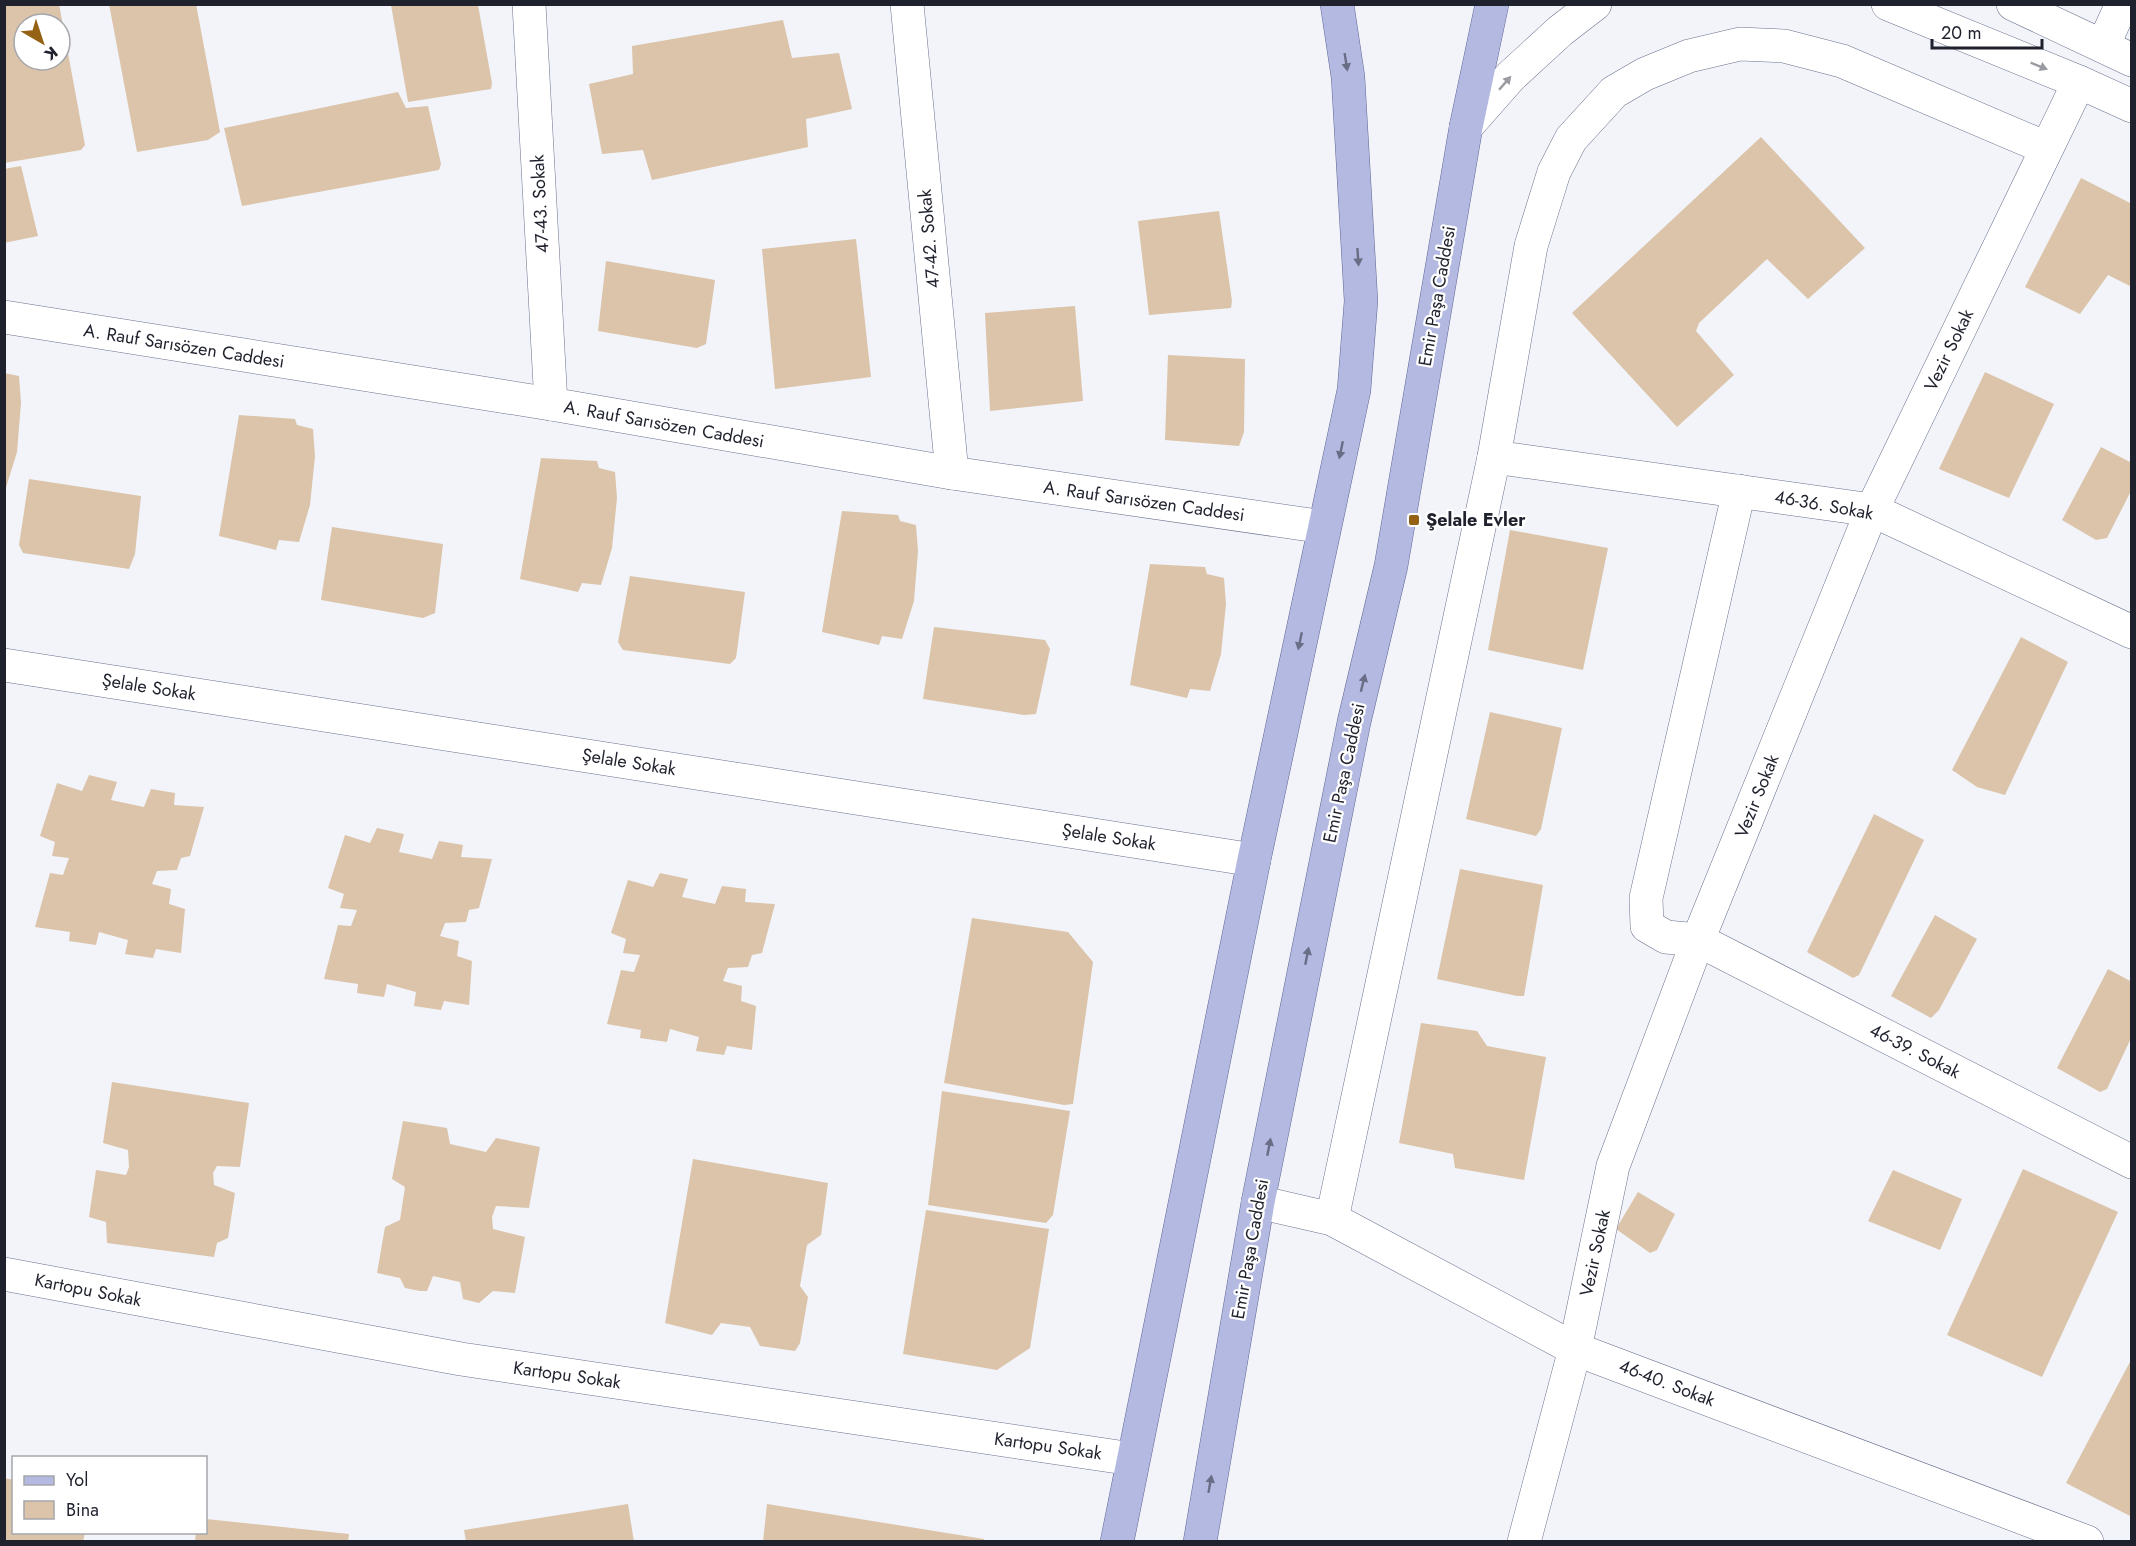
<svg xmlns="http://www.w3.org/2000/svg" width="2136" height="1546" viewBox="0 0 2136 1546" font-family="Jost,sans-serif">
<rect width="100%" height="100%" fill="#f2f4fa"/>
<g fill="#dbc4a9" fill-rule="evenodd">
<path d="M4 4H59L85 145 81 150 4 163ZM24 24H60V60H24Z"/>
<path d="M109 4H196L220 132 208 140 137 152Z"/>
<path d="M391 5H478L492 83 491 89 408 102Z"/>
<path d="M783 20 792 58 839 53 852 109 806 119 808 147 652 180 643 150 602 154 589 84 633 74 632 46Z"/>
<path d="M398 92 406 108 428 106 441 164 439 170 242 206 224 128Z"/>
<path d="M1761 137 1865 248 1808 299 1767 259 1699 323 1696 331 1734 375 1677 427 1572 313Z"/>
<path d="M21 166 38 236 4 243V169Z"/>
<path d="M2081 178 2132 204V287L2108 275 2080 314 2025 287Z"/>
<path d="M1219 211 1232 301 1231 308 1149 315 1138 221Z"/>
<path d="M856 239 871 377 775 389 762 249Z"/>
<path d="M606 261 715 280 706 344 697 348 598 331Z"/>
<path d="M1075 306 1083 401 990 411 985 313Z"/>
<path d="M1168 355 1245 359 1244 432 1239 446 1165 440Z"/>
<path d="M1985 372 2054 404 2009 498 1939 469Z"/>
<path d="M4 373 19 376 21 403 17 452 5 491Z"/>
<path d="M239 415 295 419 297 425 313 429 315 456 310 505 299 542 279 540 276 550 219 536Z"/>
<path d="M2101 447 2132 463V489L2107 538 2096 540 2062 520Z"/>
<path d="M541 458 597 461 599 468 615 472 617 498 612 548 601 585 582 583 578 592 520 579Z"/>
<path d="M29 479 141 496 135 554 129 569 23 553 19 545Z"/>
<path d="M842 511 898 515 900 521 916 525 918 551 914 601 902 639 882 636 879 645 822 632Z"/>
<path d="M332 527 443 544 435 613 423 618 321 600Z"/>
<path d="M1510 530 1608 548 1583 670 1488 650Z"/>
<path d="M1150 564 1205 567 1207 574 1224 578 1226 604 1221 654 1210 691 1190 689 1187 698 1130 685Z"/>
<path d="M630 576 745 592 736 658 730 664 623 650 618 642Z"/>
<path d="M934 627 1045 640 1050 649 1036 714 1024 715 923 699Z"/>
<path d="M2021 637 2068 662 2005 795 1977 787 1952 770Z"/>
<path d="M1490 712 1562 728 1541 829 1536 836 1466 819Z"/>
<path d="M89 775 117 782 111 800 144 807 151 789 175 793 174 805 204 807 190 856 181 858 177 870 157 871 152 884 171 889 169 904 185 909 181 953 156 949 153 958 125 954 128 940 99 932 96 945 69 941 70 932 35 927 50 873 63 875 69 858 52 856 55 842 40 836 57 783 82 791Z"/>
<path d="M1874 814 1924 840 1859 975 1853 978 1807 952Z"/>
<path d="M377 828 404 834 399 852 432 859 439 841 463 845 461 857 492 859 479 908 469 910 466 922 445 923 440 936 459 941 457 956 472 961 469 1005 444 1001 441 1010 414 1006 416 992 387 984 384 997 357 993 358 984 324 979 338 925 351 926 357 910 340 908 344 894 328 888 345 835 370 843Z"/>
<path d="M1460 869 1543 885 1524 996H1517L1437 979Z"/>
<path d="M660 873 688 879 682 897 715 904 722 886 746 889 745 902 775 904 762 953 752 955 748 967 728 968 723 981 742 986 741 1001 756 1006 752 1050 727 1046 724 1055 696 1051 699 1037 670 1029 667 1042 640 1038 641 1030 607 1024 621 970 634 972 640 955 623 953 626 939 611 933 628 880 653 887Z"/>
<path d="M1935 915 1977 939 1939 1010 1931 1018 1891 996Z"/>
<path d="M972 918 1068 932 1093 962 1073 1104 1064 1105 944 1083Z"/>
<path d="M2108 969 2132 982V1036L2107 1089 2100 1092 2057 1068Z"/>
<path d="M1421 1023 1477 1031 1487 1046 1546 1057 1524 1180 1455 1168 1453 1154 1399 1143Z"/>
<path d="M112 1082 249 1103 240 1167 217 1166 213 1173 214 1185 235 1193 228 1238 217 1243 214 1257 107 1243 106 1222 89 1217 96 1170 126 1175 129 1167 128 1150 103 1143Z"/>
<path d="M942 1091 1070 1111 1053 1215 1046 1223 928 1205Z"/>
<path d="M403 1121 447 1128 450 1144 486 1152 496 1138 540 1147 529 1208 496 1206 492 1217 493 1229 525 1237 515 1293 493 1291 479 1303 463 1299 460 1282 433 1276 427 1291H420L405 1288 400 1278 377 1273 385 1227 400 1220 405 1187 392 1179Z"/>
<path d="M693 1159 828 1183 821 1235 807 1245 800 1286 808 1297 800 1343 795 1351 760 1346 750 1327 721 1323 712 1335 665 1323Z"/>
<path d="M2023 1169 2118 1212 2042 1377 1947 1335Z"/>
<path d="M1893 1170 1962 1199 1940 1250 1868 1221Z"/>
<path d="M1638 1192 1675 1214 1657 1250 1650 1253 1616 1229Z"/>
<path d="M926 1210 1049 1229 1030 1348 997 1370 903 1354Z"/>
<path d="M2132 1358V1517L2066 1483Z"/>
<path d="M4 1478 14 1480V1532H85L83 1542H4Z"/>
<path d="M628 1504 634 1542H466L464 1530Z"/>
<path d="M767 1504 984 1539V1542H763Z"/>
<path d="M206 1519 349 1534 348 1542H195L196 1532H206Z"/>
</g>
<g fill="none" stroke-linecap="round" stroke-linejoin="round">
<g stroke="#6c718d" stroke-width="34">
<g id="minor">
<path d="M529 4 551 404"/>
<path d="M907 4 952 473"/>
<path d="M2103 46 2122 4"/>
<path d="M1466 127 1511 76 1560 31 1595 4"/>
<path d="M4 317 551 404 952 473 1324 527"/>
<path d="M1494 457 1872 510 2132 632"/>
<path d="M1739 491 1646 898 1647 926 1666 937 1698 940 2132 1162"/>
<path d="M4 665 1254 860"/>
<path d="M1258 1202 1332 1219 1575 1349 2087 1542"/>
<path d="M1332 1219 1494 457 1531 246 1554 172 1571 139 1614 92 1645 74 1689 56 1740 44 1784 46 1842 61 2046 148"/>
<path d="M4 1274 461 1359 1132 1459"/>
<path d="M1524 1542 1575 1349 1613 1166 1698 940 1872 510 2079 82"/>
</g>
</g>
<g stroke="#6c718d" stroke-width="34">
<g id="tertiary">
<path d="M1888 4 2079 82 2132 106"/>
<path d="M2013 4 2132 60"/>
</g>
</g>
<g stroke="#5f6594" stroke-width="34">
<g id="primary">
<path d="M1117 1542 1254 860 1354 390 1361 301 1348 77 1337 4"/>
<path d="M1200 1542 1258 1202 1354 722 1391 566 1466 127 1492 4"/>
</g>
</g>
<use href="#minor" stroke="#fff" stroke-width="33"/>
<use href="#tertiary" stroke="#fff" stroke-width="33"/>
<use href="#primary" stroke="#b3b9e0" stroke-width="33"/>
</g>
<defs><path id="oneway-solid" d="M-6-.8H1V-3.2L6.5 0L1 3.2V.8H-6Z" transform="scale(1.5)"/></defs>
<g fill="#696d86">
<use href="#oneway-solid" transform="translate(1346 62) rotate(81)"/>
<use href="#oneway-solid" transform="translate(1358 257) rotate(86)"/>
<use href="#oneway-solid" transform="translate(1341 450) rotate(102)"/>
<use href="#oneway-solid" transform="translate(1300 641) rotate(102)"/>
<use href="#oneway-solid" transform="translate(1363 683) rotate(-76)"/>
<use href="#oneway-solid" transform="translate(1307 956) rotate(-79)"/>
<use href="#oneway-solid" transform="translate(1269 1147) rotate(-79)"/>
<use href="#oneway-solid" transform="translate(1210 1484) rotate(-80)"/>
</g>
<g fill="#9a9ba0">
<use href="#oneway-solid" transform="translate(2039 66) rotate(22)"/>
<use href="#oneway-solid" transform="translate(1505 83) rotate(-49)"/>
</g>
<rect fill="#956215" stroke="#fff" stroke-width="2" x="1408" y="514" width="12" height="12" rx="3"/>
<g text-anchor="middle" dominant-baseline="central" stroke-width="4.5" stroke-linejoin="round" paint-order="stroke">
<g font-size="18" fill="#1f212d" stroke="#fff">
<text transform="translate(540 204) rotate(-93)">47-43. Sokak</text>
<text transform="translate(929 239) rotate(-95)">47-42. Sokak</text>
<text transform="translate(1437 296) rotate(-80)">Emir Paşa Caddesi</text>
<text transform="translate(184 346) rotate(9)">A. Rauf Sarısözen Caddesi</text>
<text transform="translate(1949 350) rotate(-64)">Vezir Sokak</text>
<text transform="translate(664 424) rotate(10)">A. Rauf Sarısözen Caddesi</text>
<text transform="translate(1144 501) rotate(8)">A. Rauf Sarısözen Caddesi</text>
<text transform="translate(1824 505) rotate(10)">46-36. Sokak</text>
<text transform="translate(149 687) rotate(9)">Şelale Sokak</text>
<text transform="translate(629 762) rotate(9)">Şelale Sokak</text>
<text transform="translate(1344 773) rotate(-78)">Emir Paşa Caddesi</text>
<text transform="translate(1757 796) rotate(-68)">Vezir Sokak</text>
<text transform="translate(1109 837) rotate(9)">Şelale Sokak</text>
<text transform="translate(1915 1051) rotate(27)">46-39. Sokak</text>
<text transform="translate(1250 1249) rotate(-80)">Emir Paşa Caddesi</text>
<text transform="translate(1595 1253) rotate(-78)">Vezir Sokak</text>
<text transform="translate(88 1290) rotate(11)">Kartopu Sokak</text>
<text transform="translate(567 1375) rotate(8)">Kartopu Sokak</text>
<text transform="translate(1667 1383) rotate(21)">46-40. Sokak</text>
<text transform="translate(1048 1446) rotate(8)">Kartopu Sokak</text>
</g>
<g font-size="18" font-weight="bold" fill="#1f212d" stroke="#fff" text-anchor="start">
<text x="1426" y="520">Şelale Evler</text>
</g>
</g>
<rect width="2136" height="1546" fill="none" stroke="#1f212d" stroke-width="12"/>
<rect x="12" y="1456" width="195" height="78" fill="#ffffff" stroke="#a5a6ab" stroke-width="1.5"/>
<rect x="24" y="1476" width="30" height="9" fill="#b3b9e0" stroke="#a5a6ab" stroke-width="1.5"/>
<text x="66" y="1486" font-size="18" fill="#1f212d">Yol</text>
<rect x="24" y="1501" width="30" height="18" fill="#dbc4a9" stroke="#a5a6ab" stroke-width="1.5"/>
<text x="66" y="1516" font-size="18" fill="#1f212d">Bina</text>
<g transform="translate(42 42) rotate(141)"><circle r="28" fill="#ffffff" stroke="#a5a6ab" stroke-width="1.5"/>
<path d="M0-4.5L10 22L0 15L-10 22Z" fill="#956215"/>
<text y="-9" font-size="16" font-weight="bold" text-anchor="middle" fill="#1f212d">K</text>
</g>
<path d="M1932 39v9h110v-9" fill="none" stroke="#1f212d" stroke-width="3"/>
<text x="1941" y="39" font-size="18" fill="#1f212d" stroke="#ffffff" stroke-width="4.5" paint-order="stroke">20 m</text>
</svg>
